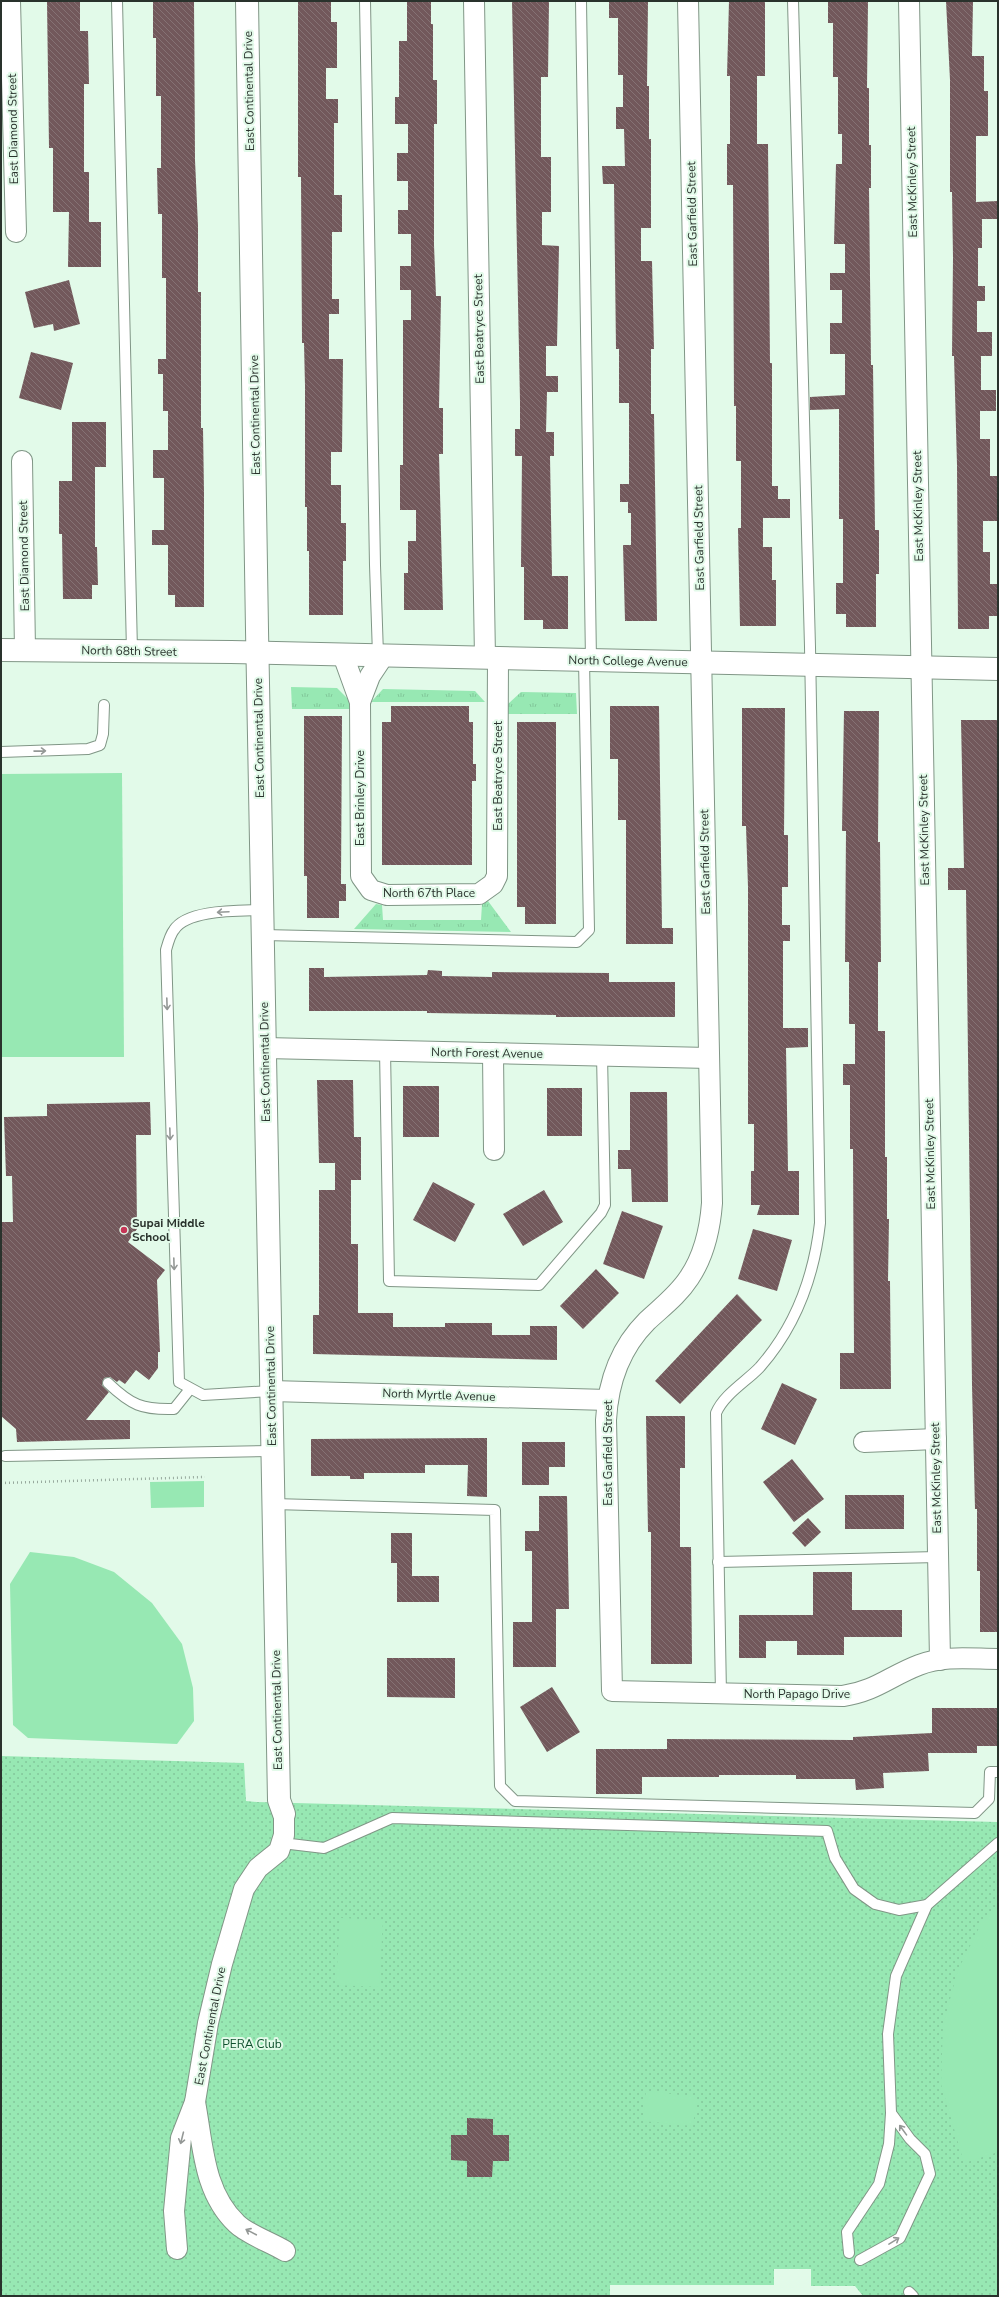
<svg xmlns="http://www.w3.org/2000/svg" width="999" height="2297" viewBox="0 0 999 2297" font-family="'Nunito Sans',sans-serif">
<defs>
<pattern id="grass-tufts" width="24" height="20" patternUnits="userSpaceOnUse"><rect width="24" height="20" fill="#97e8b3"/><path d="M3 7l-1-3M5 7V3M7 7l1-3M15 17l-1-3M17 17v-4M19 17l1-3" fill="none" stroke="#82c79a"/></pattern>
<pattern id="park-dots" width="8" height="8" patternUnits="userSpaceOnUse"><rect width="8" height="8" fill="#97e8b3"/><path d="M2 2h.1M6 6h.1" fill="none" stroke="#82c79a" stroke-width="1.8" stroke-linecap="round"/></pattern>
<pattern id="building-back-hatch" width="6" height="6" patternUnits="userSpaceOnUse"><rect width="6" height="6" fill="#72585b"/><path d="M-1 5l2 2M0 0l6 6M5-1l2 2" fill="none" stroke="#857274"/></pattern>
</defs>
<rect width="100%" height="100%" fill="#e2fae9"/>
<g fill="url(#grass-tufts)">
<path d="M291 687 337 688 350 701V709H292Z"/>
<path d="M383 689 475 691 485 702H371Z"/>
<path d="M521 692 576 693 577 714H508V704Z"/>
<path d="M488 901 511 932 354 929 376 904 382 905 383 920H481L482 904Z"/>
</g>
<path fill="url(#park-dots)" d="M1 1756 244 1763 246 1801 257 1802 997 1822 998 1818V2296H863L855 2286H811V2269H774V2285H610V2296H1Z"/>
<g fill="#97e8b3">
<path d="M122 773 124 1057H1V774Z"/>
<path d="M204 1481V1507L151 1508 150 1482Z"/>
<path d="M30 1552 74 1557 114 1572 152 1603 182 1644 193 1688 194 1721 177 1744 28 1738 13 1725 10 1584Z"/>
<path d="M998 1905V2152L964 2163 941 2084 943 2025 958 1970 980 1926Z"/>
<path d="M340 1918 383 1920 379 1987 336 1985Z"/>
<path d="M646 2091 697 2097 693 2126 643 2121Z"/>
</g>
<g fill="url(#building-back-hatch)">
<path d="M47 1H80V31H88L89 84H84V172H89V222H101V267H68L69 212H53V148H49Z"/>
<path d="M153 1H194L195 160 198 226V292H201V428H203L204 493V607H175V595H168V545H152V530H164V478H153V450H168V411H163V374H158V359H166V278H162V214H158L157 168H161V96H156V38H153Z"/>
<path d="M298 1H331V22H337V68H326V99H338V123H334V195H342V232H332V299H339V314H329V359H343L342 452H331V485H341V523H346V561H343V615H309V551H307V507H305V386L304 343H302L301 177H298Z"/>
<path d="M407 1H431V24H433V80H437V124H434V245L436 296H441L439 408H443V454H439L443 610H404V573H408V541H416V510H400V465H403V320H411V290H400V266H411V234H398V210H408V181H397V153H408V124H395V97H399V41H407Z"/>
<path d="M512 1H549L548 77H541V157H551V212H542V245L559 246 557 346H546V376H558V392H547L546 432H554V456H550L552 576H568V629H543V620H524V567H521L522 456H515V429H520V402Z"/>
<path d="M609 1H648L647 86H649V139H651V228H641V261H652L654 349H651V414H654L657 621H625L623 545H631V513H628V502H620V484H629V403H619V349H616L614 184H603L602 166H625L624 129H616V107H623V75H618V18H609Z"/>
<path d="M729 1H765V76H757V144H768L770 363H772V486H778V499H790V518H763V547H772V580H776V626H740L738 528H741V461H736V406H734L733 185H727V144H730V76H727Z"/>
<path d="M828 1H868L867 88H869V145H871V188H869L871 365H873L875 530H879V574H876V627H846V614H836V583H843V519H839V409L810 410V397L845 395V354H830V323H842V290H830V273H845V244H834L836 164H842V134H838V77H833V23H828Z"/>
<path d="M946 1H973L972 56H984V91H988V136H976V202L998 201V219H982V248H978V286H985V301H977V332H992V356H981V390H996V411H980V439H990V476H998V521H983V552H990V584H998V616H989V629H958L957 465 954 356H952L953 258 952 192H950V80Z"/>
<path d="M69 280 80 324 54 331 53 324 34 328 25 292Z"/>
<path d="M31 352 73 363 61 410 19 398Z"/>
<path d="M72 422H106V467H95V547H97L98 585H92V599H63L62 534H59V481H72Z"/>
<path d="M391 706H469V722H473V764H476V781H472V865H382V722H391Z"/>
<path d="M610 706H659L662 928H673V944H626V820H618V759H610Z"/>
<path d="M742 708H785L784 835H788V887H782V925H790V941H783V1028H808V1047L786 1048 788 1171H799V1215H757L760 1205H751V1171H754V1124H748V887L746 826H742Z"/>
<path d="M844 711H879L878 842H880L881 962H878V1031H885V1157H887V1219H889L888 1281H890L891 1389H840V1353H854L853 1149H850V1085H843V1064H855V1024H849V962H845L846 831H842Z"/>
<path d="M304 716H342L341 884H346V901H339V918H307V876H304Z"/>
<path d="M961 720H998V1632H980V1571H977V1509H975L972 1385 966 890H948V868H964Z"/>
<path d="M517 722H556V924H525V907H517Z"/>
<path d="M309 968H324V977L427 975 428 970 442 971V976L492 977V972L609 973V982H675V1017H556V1015L427 1013V1011H309Z"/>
<path d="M317 1080H353L354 1137H361V1180H351V1244H358V1313H393V1327H445V1323H492V1335H530V1326H557V1360L313 1354V1315H319V1190H335V1163H319Z"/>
<rect x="403" y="1086" width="36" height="51"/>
<rect x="547" y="1088" width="35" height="48"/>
<path d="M630 1092H667L668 1202H632L631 1169H618V1150H630Z"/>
<path d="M150 1102 151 1135H136L137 1229 128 1242 165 1270 157 1280 160 1352H158V1368L149 1380 136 1370 125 1384 119 1380 117 1382 110 1377 104 1378 102 1385 109 1392 86 1420H130V1439L17 1442 16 1429 1 1416V1222H13L12 1176H6L4 1117 47 1116V1104Z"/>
<path d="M433 1182 475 1204 455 1242 413 1220Z"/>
<path d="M544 1190 563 1222 523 1246 503 1214Z"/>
<path d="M622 1211 663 1226 644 1279 603 1264Z"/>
<path d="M753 1229 792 1240 777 1291 738 1279Z"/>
<path d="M596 1269 619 1293 583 1329 560 1306Z"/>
<path d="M737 1294 762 1320 680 1404 655 1381Z"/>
<path d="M782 1383 817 1399 795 1445 761 1429Z"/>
<path d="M646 1416H685V1468H680V1547H691L692 1664H651V1532H648Z"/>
<path d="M487 1438V1497L467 1496 468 1465H425V1473H364V1479H350V1476H311V1439Z"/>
<path d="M522 1442H565V1467H549V1485H522Z"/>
<path d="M792 1459 824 1499 794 1522 763 1482Z"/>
<rect x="845" y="1495" width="59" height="34"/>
<path d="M539 1496H567L569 1609H556V1667H513V1622H532V1551H525V1531H539Z"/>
<path d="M808 1518 821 1532 805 1547 792 1533Z"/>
<path d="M391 1533H412V1576H439V1602H397V1563H391Z"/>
<path d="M813 1572H852V1610H902V1637H844V1655H797V1641H766V1658H739V1615H813Z"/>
<path d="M387 1658H455V1698L387 1697Z"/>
<path d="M552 1687 580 1732 547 1752 520 1707Z"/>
<path d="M932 1708H998V1746H977V1753H928L929 1771 883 1773 884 1788 856 1790 855 1779H796V1775H719V1777H642V1794H596V1749H667V1739L853 1740V1737L932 1733Z"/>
<path d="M467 2118 493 2119V2135H509V2161H493L492 2177H467V2161L451 2160V2135H467Z"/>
</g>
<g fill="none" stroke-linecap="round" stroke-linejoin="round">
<g stroke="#809686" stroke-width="12">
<g id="service">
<path d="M117 1 132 651"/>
<path d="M365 1 375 565 378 655"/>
<path d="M581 1 591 660"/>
<path d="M1 752 88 749 100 745 103 734 104 705"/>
<path d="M262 910C240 911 187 909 174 930 170 935 168 943 166 950L179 1382 203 1395 271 1391"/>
<path d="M263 935 577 942 589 930 584 660"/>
<path d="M385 1050 389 1281 539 1285 601 1213 605 1205 602 1055"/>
<path d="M108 1383C131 1405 142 1410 174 1409L190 1389"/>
<path d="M5 1456 272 1451"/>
<path d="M273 1504 495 1510 500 1786 515 1801 975 1813 989 1799 990 1772H998"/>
<path d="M718 1562 938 1557"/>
<path d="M721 1694 716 1413C724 1394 747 1381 760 1367 796 1326 814 1276 820 1223L810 647 793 1"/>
<path d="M282 1843 324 1848 392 1818 827 1831 835 1858 854 1889 875 1904 899 1910 927 1905"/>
<path d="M849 2253 847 2232 879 2184 889 2144 891 2113 888 2034 896 1976 927 1905 998 1843"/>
<path d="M860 2260 900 2238 930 2174 925 2154 910 2139 891 2113"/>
<path d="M909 2292 913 2296"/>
</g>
</g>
<g stroke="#809686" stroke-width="22">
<g id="minor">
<path d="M10 1 16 232"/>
<path d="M474 1 485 658"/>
<path d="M688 1 712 1203C710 1230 704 1256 689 1278 678 1295 662 1307 647 1321 620 1348 608 1383 606 1420L612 1691 843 1696C876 1691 890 1676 919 1665 944 1655 972 1659 998 1659"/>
<path d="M909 1 940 1660"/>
<path d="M22 461 25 650"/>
<path d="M343 655 360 702 361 876 371 890 387 895 479 894 493 884 497 876 498 658"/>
<path d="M360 702 370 676 384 655"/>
<path d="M265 1048 709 1058"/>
<path d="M493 1053 494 1150"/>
<path d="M271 1391 608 1400"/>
<path d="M864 1442 936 1439"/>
<path d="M195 2102C203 2144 203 2192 237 2224 247 2234 272 2243 285 2251"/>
<path d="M177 2249 174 2211 181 2138 195 2102 208 2023 222 1964 244 1889 258 1868 279 1851 284 1835V1814"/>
</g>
</g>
<g stroke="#809686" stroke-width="24">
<g id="tertiary">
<path d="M247 1 257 630 279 1800 284 1814"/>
<path d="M1 650 231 652 998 669"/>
</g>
</g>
<path stroke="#97a99d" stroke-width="2.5" stroke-dasharray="1 3" stroke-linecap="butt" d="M1 1483 205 1477"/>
<use href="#service" stroke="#fff" stroke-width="10"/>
<use href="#minor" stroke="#fff" stroke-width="20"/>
<use href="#tertiary" stroke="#fff" stroke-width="22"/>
</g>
<defs><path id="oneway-shaft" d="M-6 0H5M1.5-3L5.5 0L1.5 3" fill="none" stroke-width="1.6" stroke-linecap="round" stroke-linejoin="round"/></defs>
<g stroke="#949896">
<use href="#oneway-shaft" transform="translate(40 751) rotate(-1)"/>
<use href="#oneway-shaft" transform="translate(223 912) rotate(177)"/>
<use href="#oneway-shaft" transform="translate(167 1004) rotate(88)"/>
<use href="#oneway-shaft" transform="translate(170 1134) rotate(88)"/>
<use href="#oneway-shaft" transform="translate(174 1264) rotate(88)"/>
<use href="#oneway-shaft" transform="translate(903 2130) rotate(-126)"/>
<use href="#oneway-shaft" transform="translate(182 2138) rotate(104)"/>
<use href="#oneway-shaft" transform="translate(251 2232) rotate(-152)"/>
<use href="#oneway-shaft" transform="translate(894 2241) rotate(-32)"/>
</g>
<circle fill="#c53556" stroke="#e2fae9" stroke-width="1.5" cx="124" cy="1230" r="4"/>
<g text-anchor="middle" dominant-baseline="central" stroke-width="4" stroke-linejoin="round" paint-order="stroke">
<g font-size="12" fill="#29322c" stroke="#e2fae9">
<text transform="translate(249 91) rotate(-91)">East Continental Drive</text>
<text transform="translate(13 129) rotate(-91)">East Diamond Street</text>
<text transform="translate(912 182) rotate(-91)">East McKinley Street</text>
<text transform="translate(692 214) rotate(-91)">East Garfield Street</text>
<text transform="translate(479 329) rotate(-91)">East Beatryce Street</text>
<text transform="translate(255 415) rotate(-91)">East Continental Drive</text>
<text transform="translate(918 506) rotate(-91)">East McKinley Street</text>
<text transform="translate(699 538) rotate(-91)">East Garfield Street</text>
<text transform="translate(24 556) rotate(-91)">East Diamond Street</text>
<text transform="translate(129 651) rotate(1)">North 68th Street</text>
<text transform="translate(628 661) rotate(1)">North College Avenue</text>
<text transform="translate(259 738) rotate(-91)">East Continental Drive</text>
<text transform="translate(498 776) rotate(-90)">East Beatryce Street</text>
<text transform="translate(360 798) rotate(-90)">East Brinley Drive</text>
<text transform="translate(924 830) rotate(-91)">East McKinley Street</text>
<text transform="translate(705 862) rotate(-91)">East Garfield Street</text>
<text x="429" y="893">North 67th Place</text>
<text transform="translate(487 1053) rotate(1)">North Forest Avenue</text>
<text transform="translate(265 1062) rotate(-91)">East Continental Drive</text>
<text transform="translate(930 1154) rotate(-91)">East McKinley Street</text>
<text transform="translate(271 1386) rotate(-91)">East Continental Drive</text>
<text transform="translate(439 1395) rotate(2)">North Myrtle Avenue</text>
<text transform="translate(608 1453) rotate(-90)">East Garfield Street</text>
<text transform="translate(936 1478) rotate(-91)">East McKinley Street</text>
<text x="797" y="1694">North Papago Drive</text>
<text transform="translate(277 1710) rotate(-91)">East Continental Drive</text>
<text transform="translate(210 2026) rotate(-79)">East Continental Drive</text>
</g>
<g font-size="12" font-weight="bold" fill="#29322c" stroke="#e2fae9" text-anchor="start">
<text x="132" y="1223">Supai Middle<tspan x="132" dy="14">School</tspan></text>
</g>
<g font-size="12" fill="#0f512e" stroke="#e2fae9">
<text x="252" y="2044">PERA Club</text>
</g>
</g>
<rect width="999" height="2297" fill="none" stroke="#29322c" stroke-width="4"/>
</svg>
